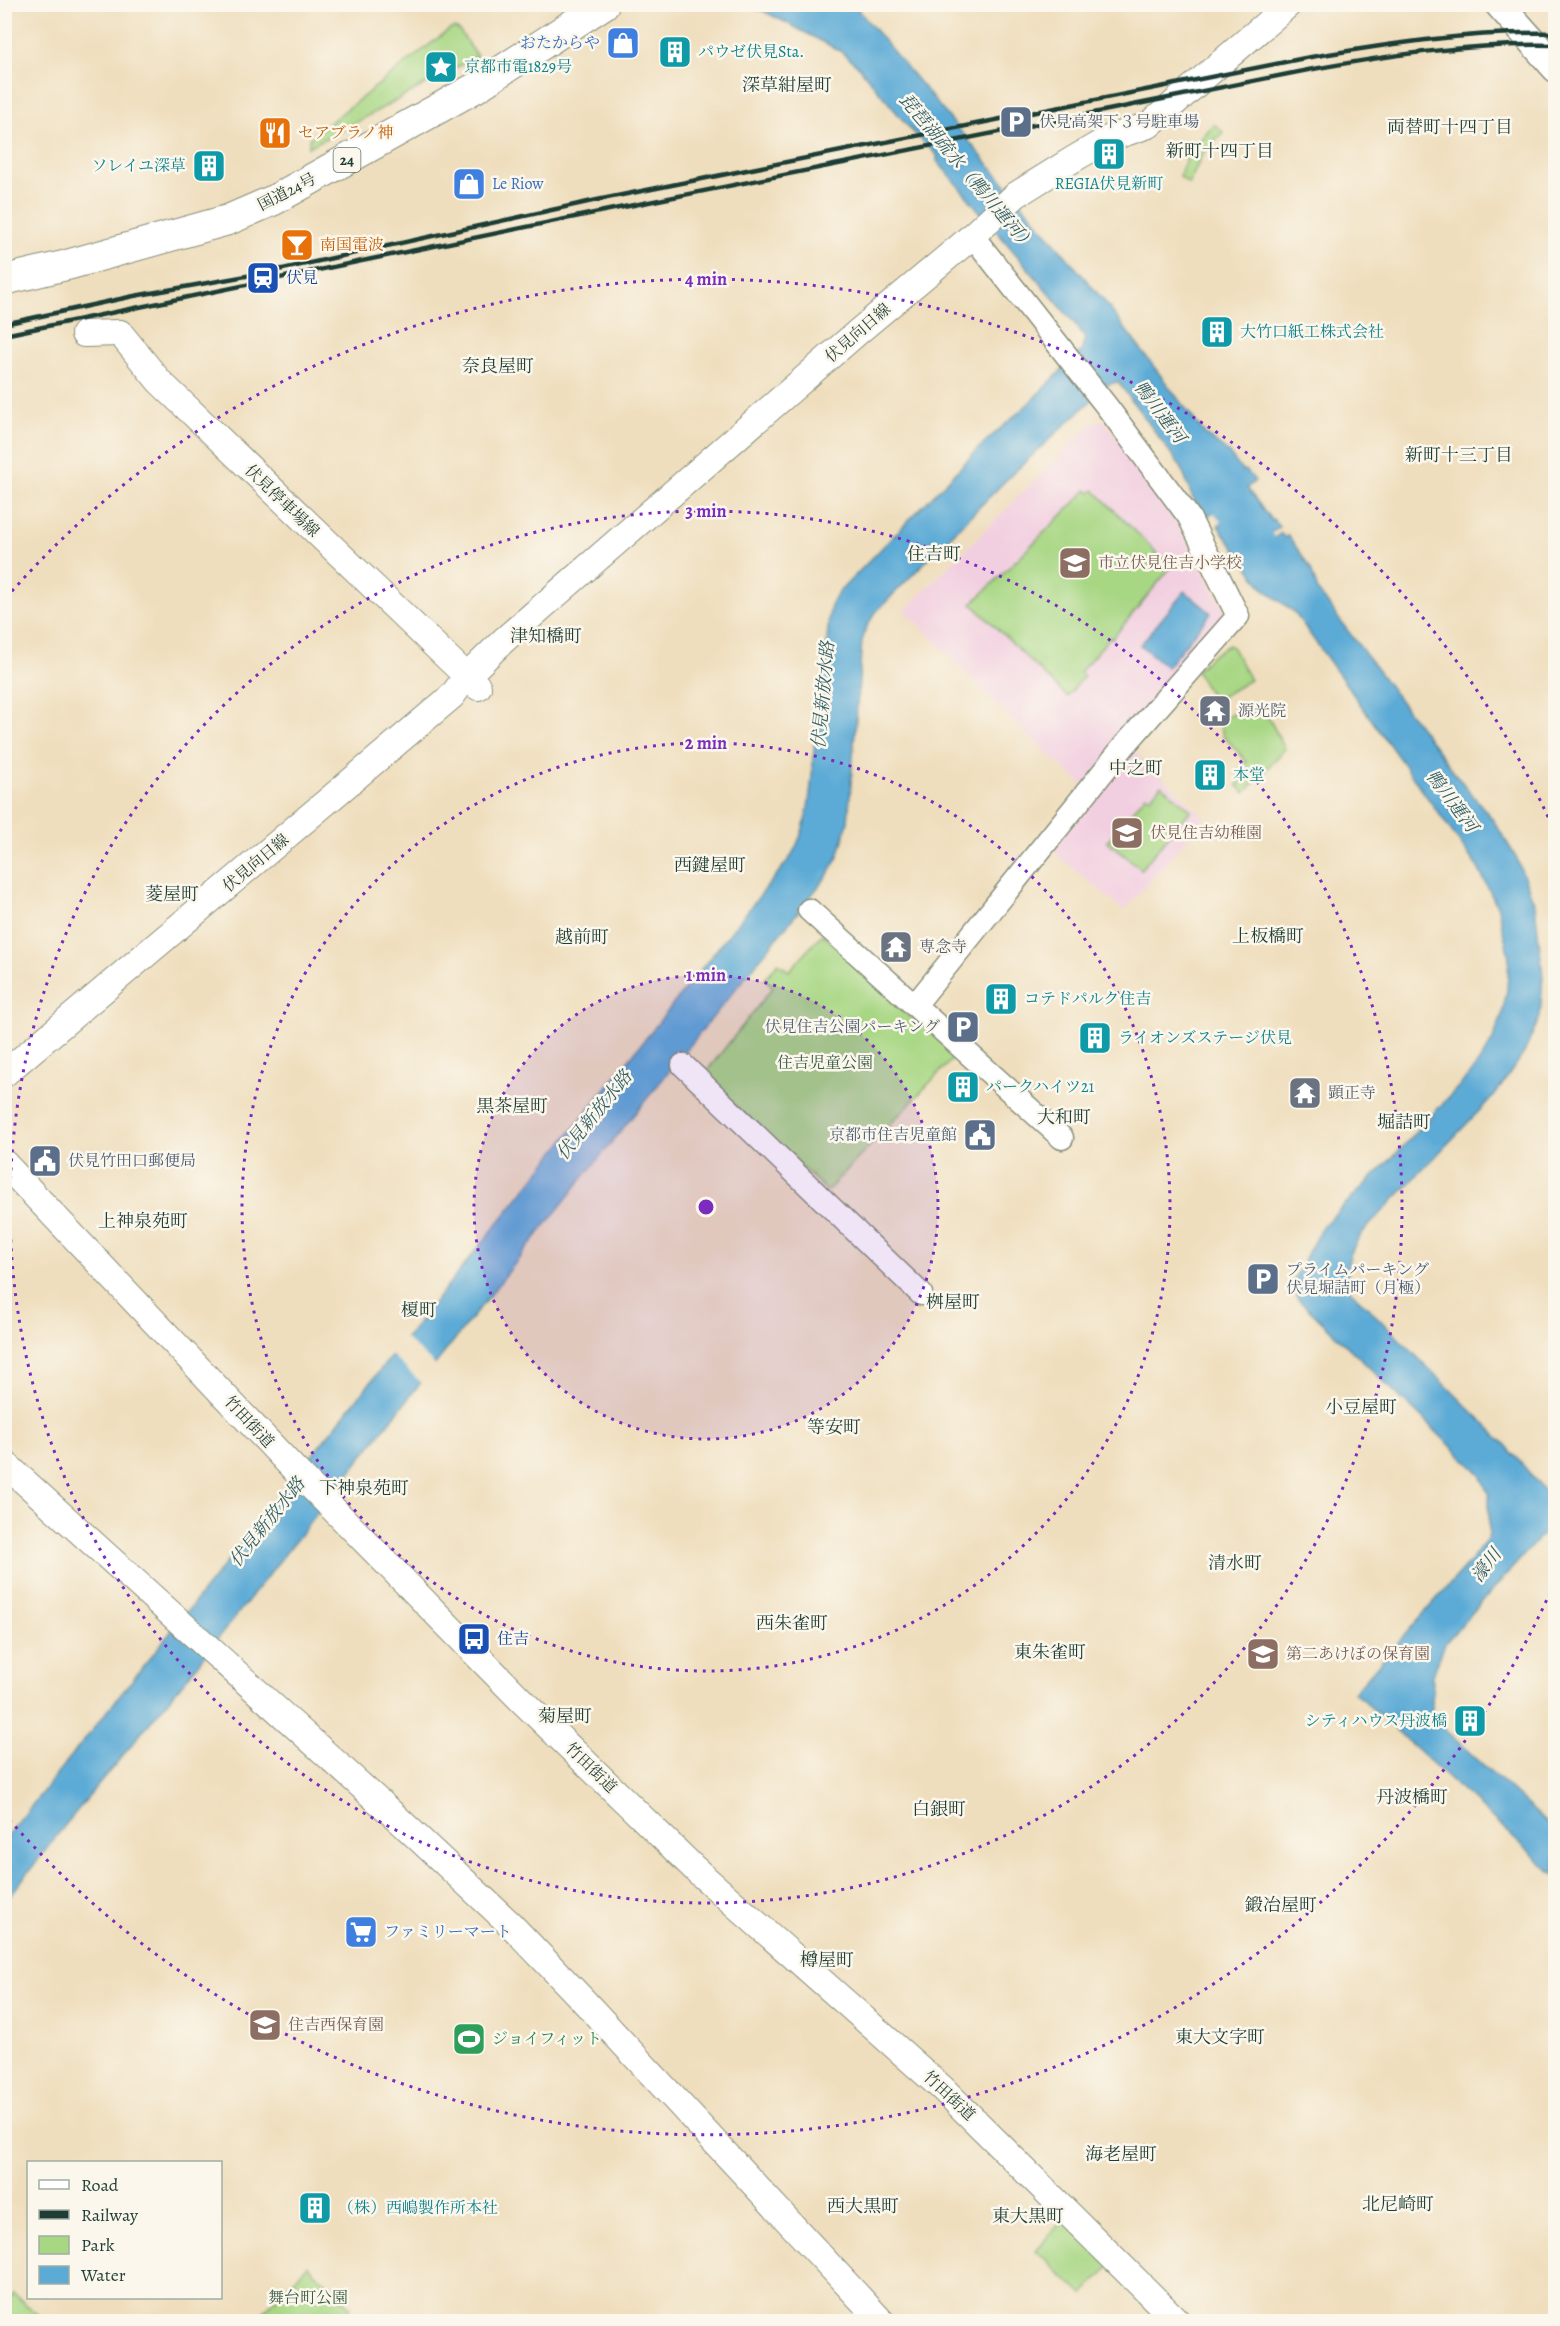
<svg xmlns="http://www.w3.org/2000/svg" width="1560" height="2326" viewBox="0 0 1560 2326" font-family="Alegreya,'Noto Serif JP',serif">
<rect width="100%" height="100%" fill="#fbf7ec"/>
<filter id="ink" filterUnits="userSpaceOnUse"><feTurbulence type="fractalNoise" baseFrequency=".0167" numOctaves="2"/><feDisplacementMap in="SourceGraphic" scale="12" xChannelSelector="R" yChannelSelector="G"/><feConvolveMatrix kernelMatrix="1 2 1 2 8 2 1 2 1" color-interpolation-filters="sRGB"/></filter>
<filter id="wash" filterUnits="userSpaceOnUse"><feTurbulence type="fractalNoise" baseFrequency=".008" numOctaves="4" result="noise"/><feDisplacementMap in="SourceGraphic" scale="24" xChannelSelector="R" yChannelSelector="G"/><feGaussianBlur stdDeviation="1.35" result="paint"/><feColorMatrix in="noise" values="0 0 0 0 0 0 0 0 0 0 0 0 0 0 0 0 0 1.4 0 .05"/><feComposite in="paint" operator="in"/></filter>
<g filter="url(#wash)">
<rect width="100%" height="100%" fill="#efdebd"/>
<g fill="#f2cfe0">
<path d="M1104 420 1174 516 1226 614 1083 786 1019 727 905 610 1093 422Z"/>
<path d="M1132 749 1205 818 1124 911 1049 848Z"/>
</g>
<g fill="#a8d784" stroke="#648a5c" stroke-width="1.5">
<path d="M454 28 459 30 477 56 344 129 308 147 310 138 450 29Z"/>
<path d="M1214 124 1223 132 1202 155 1189 184 1180 177C1184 155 1200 140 1214 124Z"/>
<path d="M1087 490 1091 493 1094 490 1171 567 1112 639 1110 637 1080 672 1084 676 1067 697 972 604Z"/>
<path d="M1229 645 1233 648 1250 680 1214 701 1196 671 1212 655Z"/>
<path d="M1254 703 1257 707 1262 705 1285 749 1245 793 1237 785 1243 779 1237 772 1247 762 1223 735 1219 721Z"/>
<path d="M1161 785 1191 810 1141 869 1107 841 1146 795 1150 798Z"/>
<path d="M822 934 889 994C898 1012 908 1015 924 1025 936 1032 947 1044 958 1053L827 1191 703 1076 773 987 765 979 778 963 789 971Z"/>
<path d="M1065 2218 1111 2264 1083 2295 1036 2250Z"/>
<path d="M308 2265 351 2308 340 2321H255Z"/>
<path d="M14 2294 45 2321H5V2305Z"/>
</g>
<g fill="#5caad6" stroke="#3e7485" stroke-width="1.5">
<path d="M734 5H854L1104 301 1205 434 1229 453 1242 471 1246 470 1255 481 1247 488 1272 521 1274 519 1279 527 1266 536 1237 494 1207 517 1192 497 1181 467 1118 382 1109 384 1007 479 876 612 867 626 862 641 848 822 838 857 827 876 582 1179 186 1679 62 1829 5 1902V1839L790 858C812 822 811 779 815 738L819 733 829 616 831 605 838 593 985 442 1027 405 1082 350 1085 337 1076 325 937 161V155L911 130 857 65 840 51 787 23 763 11Z"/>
<path d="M1240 509 1266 544 1281 533 1284 538 1288 535 1311 569 1318 591 1453 771 1493 820 1516 857 1535 905 1543 976 1540 1017 1524 1053 1500 1088 1482 1108 1363 1232C1348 1253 1345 1264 1350 1290L1506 1445 1553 1501 1554 1511 1550 1526 1445 1643 1433 1675 1432 1711 1447 1732 1555 1830V1875L1354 1692 1473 1558 1489 1536V1496L1480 1474 1297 1298 1293 1281 1321 1228 1393 1157 1473 1071 1492 1042 1502 1015 1507 990 1509 957 1498 908 1478 868 1294 612 1264 589 1218 526Z"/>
<path d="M1185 591 1211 613 1167 667 1140 645Z"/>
</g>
<path fill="#efdebd" d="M403 1336 437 1367 423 1384 389 1353Z"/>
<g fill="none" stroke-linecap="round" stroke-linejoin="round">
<path stroke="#5caad6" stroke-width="34" d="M1200 465 1263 550"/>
</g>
</g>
<g filter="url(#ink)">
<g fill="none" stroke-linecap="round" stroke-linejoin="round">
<g stroke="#878e78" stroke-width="25">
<g id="tertiary">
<path d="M809 910 1062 1138"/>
<path d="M915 1005 1124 746 1238 616 1189 517 1108 408 972 235"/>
<path d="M683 1065 921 1294"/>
</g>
</g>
<g stroke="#878e78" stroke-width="28">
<g id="secondary">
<path d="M84 334 120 333 159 381 478 687"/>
<path d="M4 1074 452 696 466 677 504 640 859 331 963 244 1016 195 1072 160 1110 138 1149 125 1289 4"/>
<path d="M4 1163 294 1469 521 1700 695 1869 942 2088 1178 2322"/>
<path d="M4 1463 398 1819 510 1924 581 1998 882 2322"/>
</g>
</g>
<g stroke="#878e78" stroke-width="31">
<path id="primary" d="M1499 4 1556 68"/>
</g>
<g stroke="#878e78" stroke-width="32">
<path id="trunk" d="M4 280 67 265 228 220 274 200 475 88 604 4"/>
</g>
<use href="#tertiary" stroke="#fff" stroke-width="22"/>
<use href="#secondary" stroke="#fff" stroke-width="26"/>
<use href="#primary" stroke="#fff" stroke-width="28"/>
<use href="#trunk" stroke="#fff" stroke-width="30"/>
<g stroke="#1f3d34" stroke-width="4.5">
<path d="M4 324 134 296 269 272 597 200 1305 58C1388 44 1471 31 1556 33"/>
<path d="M4 335 599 212 1308 70C1390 55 1472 43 1556 45"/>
</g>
</g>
</g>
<circle cx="706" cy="1207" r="232" fill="#7b2cbf" fill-opacity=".12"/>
<g fill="none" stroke="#7b2cbf" stroke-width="3" stroke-dasharray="3 6">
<circle cx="706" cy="1207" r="232"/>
<circle cx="706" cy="1207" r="464"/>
<circle cx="706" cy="1207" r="696"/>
<path d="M1554 1584A928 928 0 0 1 6 1816M6 598A928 928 0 0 1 1554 830"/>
</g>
<defs>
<g id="shop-square" transform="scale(1.725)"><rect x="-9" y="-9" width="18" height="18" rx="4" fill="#3f7fe0" stroke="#fbf7ec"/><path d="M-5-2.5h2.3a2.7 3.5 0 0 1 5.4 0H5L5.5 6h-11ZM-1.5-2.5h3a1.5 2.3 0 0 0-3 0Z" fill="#fff"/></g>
<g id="building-square" transform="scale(1.725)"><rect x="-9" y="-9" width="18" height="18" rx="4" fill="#0f9aa8" stroke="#fbf7ec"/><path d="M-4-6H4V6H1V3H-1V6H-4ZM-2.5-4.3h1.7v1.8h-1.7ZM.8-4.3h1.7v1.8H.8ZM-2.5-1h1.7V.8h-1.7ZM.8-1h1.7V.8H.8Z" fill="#fff"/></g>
<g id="sight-square" transform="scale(1.725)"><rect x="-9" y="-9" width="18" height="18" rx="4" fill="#0f9aa8" stroke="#fbf7ec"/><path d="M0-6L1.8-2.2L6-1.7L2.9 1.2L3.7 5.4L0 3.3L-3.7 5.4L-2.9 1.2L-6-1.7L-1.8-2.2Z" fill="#fff"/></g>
<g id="parking-square" transform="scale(1.725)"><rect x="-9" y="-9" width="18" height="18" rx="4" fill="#5c6f8a" stroke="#fbf7ec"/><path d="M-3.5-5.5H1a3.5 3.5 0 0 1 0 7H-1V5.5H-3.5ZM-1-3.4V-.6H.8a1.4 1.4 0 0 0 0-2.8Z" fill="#fff"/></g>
<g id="restaurant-square" transform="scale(1.725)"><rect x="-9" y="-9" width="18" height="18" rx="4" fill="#e8710a" stroke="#fbf7ec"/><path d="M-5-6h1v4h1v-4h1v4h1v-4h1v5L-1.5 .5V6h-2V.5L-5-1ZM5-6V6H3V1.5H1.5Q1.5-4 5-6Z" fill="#fff"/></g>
<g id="bar-square" transform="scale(1.725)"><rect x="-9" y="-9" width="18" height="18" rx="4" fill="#e8710a" stroke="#fbf7ec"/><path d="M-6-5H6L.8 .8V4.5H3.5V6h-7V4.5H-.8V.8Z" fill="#fff"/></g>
<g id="station-square" transform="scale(1.725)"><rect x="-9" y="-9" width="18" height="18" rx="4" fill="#1a4fb4" stroke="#fbf7ec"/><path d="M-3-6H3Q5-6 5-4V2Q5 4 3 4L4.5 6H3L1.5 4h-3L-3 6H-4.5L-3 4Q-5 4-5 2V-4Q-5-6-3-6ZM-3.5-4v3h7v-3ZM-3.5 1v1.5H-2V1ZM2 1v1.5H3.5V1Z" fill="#fff"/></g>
<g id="school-square" transform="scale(1.725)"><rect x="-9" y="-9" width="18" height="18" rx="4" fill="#8d6e63" stroke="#fbf7ec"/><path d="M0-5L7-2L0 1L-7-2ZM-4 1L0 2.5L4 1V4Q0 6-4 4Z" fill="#fff"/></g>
<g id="temple-square" transform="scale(1.725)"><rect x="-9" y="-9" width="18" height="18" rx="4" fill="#6b7280" stroke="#fbf7ec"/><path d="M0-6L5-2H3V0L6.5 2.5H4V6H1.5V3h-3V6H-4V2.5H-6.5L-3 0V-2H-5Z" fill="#fff"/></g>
<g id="civic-square" transform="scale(1.725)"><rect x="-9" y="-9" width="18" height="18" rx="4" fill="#5c6f8a" stroke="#fbf7ec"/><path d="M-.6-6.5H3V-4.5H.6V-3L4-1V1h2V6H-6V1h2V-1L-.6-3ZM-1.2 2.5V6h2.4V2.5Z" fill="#fff"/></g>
<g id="bus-square" transform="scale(1.725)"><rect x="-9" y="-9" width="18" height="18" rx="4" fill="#1a4fb4" stroke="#fbf7ec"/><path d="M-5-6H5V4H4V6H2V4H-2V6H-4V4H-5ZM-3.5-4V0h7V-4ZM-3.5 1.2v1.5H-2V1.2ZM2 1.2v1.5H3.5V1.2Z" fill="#fff"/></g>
<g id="supermarket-square" transform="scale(1.725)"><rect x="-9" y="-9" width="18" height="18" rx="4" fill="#3f7fe0" stroke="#fbf7ec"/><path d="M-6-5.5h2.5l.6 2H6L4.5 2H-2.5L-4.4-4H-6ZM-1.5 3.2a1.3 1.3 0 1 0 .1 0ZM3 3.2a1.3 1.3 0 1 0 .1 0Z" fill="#fff"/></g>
<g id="stadium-square" transform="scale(1.725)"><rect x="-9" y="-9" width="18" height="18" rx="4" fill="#2e9e5b" stroke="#fbf7ec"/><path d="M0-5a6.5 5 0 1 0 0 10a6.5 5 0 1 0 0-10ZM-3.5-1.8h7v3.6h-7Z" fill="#fff"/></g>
</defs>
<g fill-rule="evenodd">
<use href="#shop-square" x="623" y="43"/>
<use href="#building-square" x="675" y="52"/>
<use href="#sight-square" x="441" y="67"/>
<use href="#parking-square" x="1016" y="122"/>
<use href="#restaurant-square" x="275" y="133"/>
<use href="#building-square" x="1109" y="154"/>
<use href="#building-square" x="209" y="166"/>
<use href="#shop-square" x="469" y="184"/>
<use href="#bar-square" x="297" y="245"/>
<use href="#station-square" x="263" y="278"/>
<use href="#building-square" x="1217" y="332"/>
<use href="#school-square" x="1075" y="563"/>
<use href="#temple-square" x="1215" y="711"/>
<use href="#building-square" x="1210" y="775"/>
<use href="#school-square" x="1127" y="833"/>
<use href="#temple-square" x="896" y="947"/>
<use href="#building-square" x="1001" y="999"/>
<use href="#parking-square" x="963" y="1027"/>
<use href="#building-square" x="1095" y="1038"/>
<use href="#building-square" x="963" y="1087"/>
<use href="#temple-square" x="1305" y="1093"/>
<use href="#civic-square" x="980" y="1135"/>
<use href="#civic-square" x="45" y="1161"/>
<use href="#parking-square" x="1263" y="1279"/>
<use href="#bus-square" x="474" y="1639"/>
<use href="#school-square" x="1263" y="1654"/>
<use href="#building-square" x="1470" y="1721"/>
<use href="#supermarket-square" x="361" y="1932"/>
<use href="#school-square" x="265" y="2025"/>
<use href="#stadium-square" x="469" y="2039"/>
<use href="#building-square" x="315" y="2208"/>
</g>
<g text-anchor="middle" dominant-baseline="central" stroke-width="5" stroke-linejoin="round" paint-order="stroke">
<rect fill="#fbf7ec" stroke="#61756b" stroke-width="1.5" x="333.5" y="148" width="27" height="24" rx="4.5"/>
<g font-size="15" font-weight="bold" fill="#1f3d34">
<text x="347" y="160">24</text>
</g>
<g font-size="16" fill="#366cbe" stroke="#fbf7ec" text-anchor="start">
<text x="600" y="43" text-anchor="end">おたからや</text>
<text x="492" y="184">Le Riow</text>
<text x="384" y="1932">ファミリーマート</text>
</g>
<g font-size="16" fill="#0d838f" stroke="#fbf7ec" text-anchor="start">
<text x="698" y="52">パウゼ伏見Sta.</text>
<text x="464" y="67">京都市電1829号</text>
<text x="186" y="166" text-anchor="end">ソレイユ深草</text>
<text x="1109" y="184" text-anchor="middle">REGIA伏見新町</text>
<text x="1240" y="332">大竹口紙工株式会社</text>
<text x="1233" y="775">本堂</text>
<text x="1024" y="999">コテドパルク住吉</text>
<text x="1118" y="1038">ライオンズステージ伏見</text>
<text x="986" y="1087">パークハイツ21</text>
<text x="1447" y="1721" text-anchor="end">シティハウス丹波橋</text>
<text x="338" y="2208">（株）西嶋製作所本社</text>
</g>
<g font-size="16" fill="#4e5e75" stroke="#fbf7ec" text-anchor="start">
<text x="1039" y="122">伏見高架下３号駐車場</text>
<text x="940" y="1027" text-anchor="end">伏見住吉公園パーキング</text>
<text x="957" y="1135" text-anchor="end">京都市住吉児童館</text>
<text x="68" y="1161">伏見竹田口郵便局</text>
<text x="1286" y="1270">プライムパーキング<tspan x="1286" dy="18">伏見堀詰町（月極）</tspan></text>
</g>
<g font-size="16" fill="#c56008" stroke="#fbf7ec" text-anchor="start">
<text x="298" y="133">セアブラノ神</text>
<text x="320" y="245">南国電波</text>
</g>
<g font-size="16" fill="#1f3d34" stroke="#fbf7ec">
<text transform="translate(287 192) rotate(-27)">国道24号</text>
<text transform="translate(858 333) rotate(-41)">伏見向日線</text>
<text transform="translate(282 501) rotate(44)">伏見停車場線</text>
<text transform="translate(256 863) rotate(-40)">伏見向日線</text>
<text transform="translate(249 1422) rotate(47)">竹田街道</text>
<text transform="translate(591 1768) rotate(44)">竹田街道</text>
<text transform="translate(949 2096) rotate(43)">竹田街道</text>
</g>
<g font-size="16" fill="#164399" stroke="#fbf7ec" text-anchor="start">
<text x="286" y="278">伏見</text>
<text x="497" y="1639">住吉</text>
</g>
<g font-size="16" fill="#785e54" stroke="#fbf7ec" text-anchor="start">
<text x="1098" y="563">市立伏見住吉小学校</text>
<text x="1150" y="833">伏見住吉幼稚園</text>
<text x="1286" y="1654">第二あけぼの保育園</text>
<text x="288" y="2025">住吉西保育園</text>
</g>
<g font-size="16" fill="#5b616d" stroke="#fbf7ec" text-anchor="start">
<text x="1238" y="711">源光院</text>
<text x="919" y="947">専念寺</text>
<text x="1328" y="1093">顕正寺</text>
</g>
<g font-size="16" fill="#3a5c44" stroke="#fbf7ec">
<text x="825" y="1063">住吉児童公園</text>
<text x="308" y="2298">舞台町公園</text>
</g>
<g font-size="16" fill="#27864d" stroke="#fbf7ec" text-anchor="start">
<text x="492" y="2039">ジョイフィット</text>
</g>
<g font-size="18" fill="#1f3d34" stroke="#fbf7ec">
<text x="787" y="85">深草紺屋町</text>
<text x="1450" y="127">両替町十四丁目</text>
<text x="1220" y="151">新町十四丁目</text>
<text x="498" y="366">奈良屋町</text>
<text x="1459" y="455">新町十三丁目</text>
<text x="934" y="554">住吉町</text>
<text x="546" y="636">津知橋町</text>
<text x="1136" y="768">中之町</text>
<text x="710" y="865">西鍵屋町</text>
<text x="172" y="894">菱屋町</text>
<text x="1268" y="936">上板橋町</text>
<text x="582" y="937">越前町</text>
<text x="512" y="1106">黒茶屋町</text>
<text x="1064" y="1117">大和町</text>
<text x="1404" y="1122">堀詰町</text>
<text x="143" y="1221">上神泉苑町</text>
<text x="953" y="1302">桝屋町</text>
<text x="419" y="1310">榎町</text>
<text x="1361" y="1407">小豆屋町</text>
<text x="834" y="1427">等安町</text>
<text x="364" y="1488">下神泉苑町</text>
<text x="1235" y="1563">清水町</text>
<text x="792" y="1623">西朱雀町</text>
<text x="1050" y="1652">東朱雀町</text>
<text x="565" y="1716">菊屋町</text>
<text x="1412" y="1797">丹波橋町</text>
<text x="939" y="1809">白銀町</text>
<text x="1281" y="1905">鍛冶屋町</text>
<text x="827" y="1960">樽屋町</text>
<text x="1220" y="2037">東大文字町</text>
<text x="1121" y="2154">海老屋町</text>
<text x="1398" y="2204">北尼崎町</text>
<text x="863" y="2206">西大黒町</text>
<text x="1028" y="2216">東大黒町</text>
</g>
<g font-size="18" font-style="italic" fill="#315e65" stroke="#fbf7ec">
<text transform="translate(967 172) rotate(50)">琵琶湖疏水（鴨川運河）</text>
<text transform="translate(1160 412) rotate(53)">鴨川運河</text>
<text transform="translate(823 695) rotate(-85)">伏見新放水路</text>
<text transform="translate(1452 801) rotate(53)">鴨川運河</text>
<text transform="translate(594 1115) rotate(-51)">伏見新放水路</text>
<text transform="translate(267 1522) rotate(-51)">伏見新放水路</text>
<text transform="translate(1486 1565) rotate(-52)">濠川</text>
</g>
</g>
<circle cx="706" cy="1207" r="9" fill="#7b2cbf" stroke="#fbf7ec" stroke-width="3"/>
<g font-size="18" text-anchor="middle" font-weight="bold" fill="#7b2cbf" stroke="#fbf7ec" stroke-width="5" stroke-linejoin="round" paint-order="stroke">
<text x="706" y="285">4 min</text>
<text x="706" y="517">3 min</text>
<text x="706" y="749">2 min</text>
<text x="706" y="981">1 min</text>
</g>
<rect width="1560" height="2326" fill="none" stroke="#fbf7ec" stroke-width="24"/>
<rect x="27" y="2161" width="195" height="138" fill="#fbf7ec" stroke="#a3ada2" stroke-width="1.5"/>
<rect x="39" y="2180" width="30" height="9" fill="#ffffff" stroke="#a3ada2" stroke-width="1.5"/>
<text x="81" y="2191" font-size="18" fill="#1f3d34">Road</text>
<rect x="39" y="2210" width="30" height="9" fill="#1f3d34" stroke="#a3ada2" stroke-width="1.5"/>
<text x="81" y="2221" font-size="18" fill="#1f3d34">Railway</text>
<rect x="39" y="2236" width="30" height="18" fill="#a8d784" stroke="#a3ada2" stroke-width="1.5"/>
<text x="81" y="2251" font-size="18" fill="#1f3d34">Park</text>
<rect x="39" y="2266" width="30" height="18" fill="#5caad6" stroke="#a3ada2" stroke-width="1.5"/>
<text x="81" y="2281" font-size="18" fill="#1f3d34">Water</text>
</svg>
